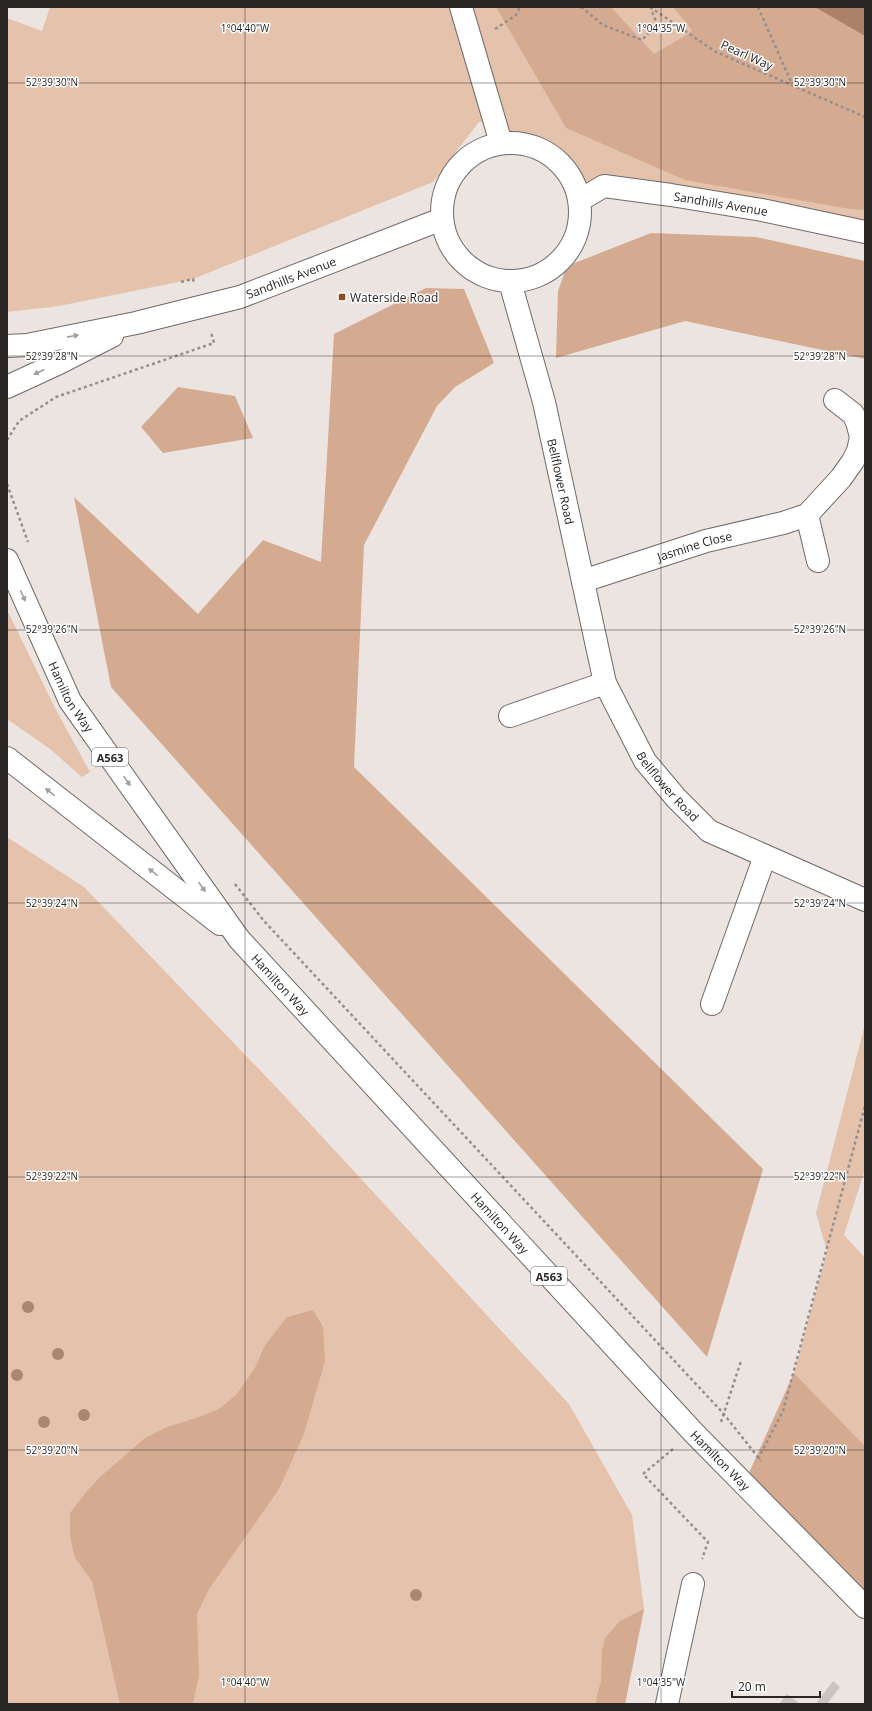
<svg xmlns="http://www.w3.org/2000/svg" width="872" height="1711" viewBox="0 0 872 1711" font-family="'Open Sans',sans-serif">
<rect width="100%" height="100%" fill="#ebe4e0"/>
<g fill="#e4c2ac">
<path d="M50 7H796L865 64V226L577 190 497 129 494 117 478 123 433 182 193 279 59 306 7 312V18L42 31Z"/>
<path d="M8 612 55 708 90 772 82 777 50 749 7 719V613Z"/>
<path d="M7 837 84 887 277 1088 569 1404 632 1515 644 1609 625 1704H7Z"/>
<path d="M865 1024V1169L844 1235 865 1258V1446L794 1373 827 1251 816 1213Z"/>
</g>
<g fill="#d4ab90">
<path d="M496 7H611L654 54 688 34 692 30 673 7H865V210L850 209 685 180 566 128Z"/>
<path d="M651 233 756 237 865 261V359L685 321 556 358 558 291 567 266Z"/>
<path d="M426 288 464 289 494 363 455 387 437 406 364 545 354 767 763 1169 707 1357 111 687 74 497 198 614 263 540 321 562 334 334Z"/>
<path d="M178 387 235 396 253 438 163 453 141 427Z"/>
<path d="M313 1310 323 1327 325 1361 304 1434 279 1489 209 1589 197 1614 199 1676 193 1703 120 1704 92 1581 75 1558 70 1536V1513L87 1491 100 1477 145 1438 167 1427 196 1418 219 1409 236 1395 255 1368 265 1345 287 1317Z"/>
<path d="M794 1373 865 1446V1610L744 1484Z"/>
<path d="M644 1609 625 1704H595L601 1681 602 1651 605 1638 620 1621Z"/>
</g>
<path fill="#a98269" d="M815 7H865V36Z"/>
<g fill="#cbc5c1">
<path d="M833 1681 840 1687 827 1704H819L817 1702Z"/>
<path d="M787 1694 800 1704H779Z"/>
</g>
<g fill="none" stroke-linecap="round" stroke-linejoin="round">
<g stroke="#706a66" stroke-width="24">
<g id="minor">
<path d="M461 7 501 143"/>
<circle cx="511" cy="212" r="69"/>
<path id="s1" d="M580 200 604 186 671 195 762 210 865 232"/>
<path id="s2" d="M510 282 544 402 605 683 645 761 676 798 709 831 865 900"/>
<path id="s3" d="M7 346 27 345 136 323 240 297 442 219"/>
<path d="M7 387 59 363 112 336"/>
<path d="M807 515 818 561"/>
<path id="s4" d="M583 581 706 541 783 523 807 515 841 478 853 461 858 451 861 437 857 422 853 414 835 400"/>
<path d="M510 716 605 683"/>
<path d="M712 1004 765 856"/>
<path d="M667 1704 693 1584"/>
</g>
</g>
<g stroke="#706a66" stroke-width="24">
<g id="highway">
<path id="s5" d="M7 560 70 701 239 939 693 1432 865 1607"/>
<path d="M7 758 220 924"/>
</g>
</g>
<g stroke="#958f8d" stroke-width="2.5" stroke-dasharray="3 3" stroke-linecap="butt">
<path d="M581 7 603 25 642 40 657 24 651 9"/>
<path d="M650 7 716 52 865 117"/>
<path d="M758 7 792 84"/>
<path d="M495 29 516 15 520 7"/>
<path d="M181 282 193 279 194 282"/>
<path d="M7 440 19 421 56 397 214 343 211 332"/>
<path d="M7 484 28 542"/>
<path d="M235 884 264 921 723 1413 761 1461"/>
<path d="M721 1422 741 1361"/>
<path d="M673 1449 643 1474 708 1542 702 1559"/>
<path d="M758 1459 783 1411 865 1106"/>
</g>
<use href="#minor" stroke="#fff" stroke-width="22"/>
<use href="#highway" stroke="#fff" stroke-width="22"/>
</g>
<g fill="#a8886f">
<circle cx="28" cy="1307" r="6"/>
<circle cx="58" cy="1354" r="6"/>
<circle cx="17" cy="1375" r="6"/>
<circle cx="84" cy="1415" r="6"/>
<circle cx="44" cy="1422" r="6"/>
<circle cx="416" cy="1595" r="6"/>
</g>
<defs><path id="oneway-solid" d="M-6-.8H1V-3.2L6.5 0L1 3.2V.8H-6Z"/></defs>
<g fill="#9f9d9d">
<use href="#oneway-solid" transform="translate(73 336) rotate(-11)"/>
<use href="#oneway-solid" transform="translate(39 372) rotate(155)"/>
<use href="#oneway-solid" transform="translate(23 596) rotate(66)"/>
<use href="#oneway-solid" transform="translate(127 781) rotate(55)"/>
<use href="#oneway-solid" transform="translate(50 792) rotate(-142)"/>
<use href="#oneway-solid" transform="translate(153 872) rotate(-142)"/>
<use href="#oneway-solid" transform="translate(202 887) rotate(55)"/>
</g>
<path fill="none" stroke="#292625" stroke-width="1" stroke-opacity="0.45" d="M245 7V1704M661 7V1704M7 83H865M7 356H865M7 630H865M7 903H865M7 1177H865M7 1450H865"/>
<rect fill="#8e4d19" stroke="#fff" stroke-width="1.5" x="338" y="293" width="8" height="8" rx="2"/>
<g text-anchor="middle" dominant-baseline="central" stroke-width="3" stroke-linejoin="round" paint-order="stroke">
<g fill="#fff" stroke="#696766" stroke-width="1">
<rect x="92" y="748" width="36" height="18" rx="3"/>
<rect x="531" y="1267" width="36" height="18" rx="3"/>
</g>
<g font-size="11" font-weight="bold" fill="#292625">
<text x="110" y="757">A563</text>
<text x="549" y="1276">A563</text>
</g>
<g font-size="12" fill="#292625" stroke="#fff">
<text transform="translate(747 55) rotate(24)">Pearl Way</text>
<text stroke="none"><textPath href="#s1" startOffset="146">Sandhills Avenue</textPath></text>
<text stroke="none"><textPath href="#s3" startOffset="293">Sandhills Avenue</textPath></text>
<text stroke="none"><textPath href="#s2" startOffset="206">Bellflower Road</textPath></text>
<text stroke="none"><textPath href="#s4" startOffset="117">Jasmine Close</textPath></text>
<text stroke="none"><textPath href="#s5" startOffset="151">Hamilton Way</textPath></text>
<text stroke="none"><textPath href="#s2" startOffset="534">Bellflower Road</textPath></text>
<text stroke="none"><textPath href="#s5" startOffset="508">Hamilton Way</textPath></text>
<text stroke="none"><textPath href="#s5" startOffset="832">Hamilton Way</textPath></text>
<text stroke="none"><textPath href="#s5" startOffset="1156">Hamilton Way</textPath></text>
</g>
<g font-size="12" fill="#292625" stroke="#fff" text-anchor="start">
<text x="350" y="297">Waterside Road</text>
</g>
</g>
<g font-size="10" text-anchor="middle" fill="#292625" stroke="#fff" stroke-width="3" stroke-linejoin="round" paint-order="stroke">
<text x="245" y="32">1°04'40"W</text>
<text x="661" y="32">1°04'35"W</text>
<text x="52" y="86">52°39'30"N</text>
<text x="820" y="86">52°39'30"N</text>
<text x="52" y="360">52°39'28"N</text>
<text x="820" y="360">52°39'28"N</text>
<text x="52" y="633">52°39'26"N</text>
<text x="820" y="633">52°39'26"N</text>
<text x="52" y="907">52°39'24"N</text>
<text x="820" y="907">52°39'24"N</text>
<text x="52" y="1180">52°39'22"N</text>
<text x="820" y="1180">52°39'22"N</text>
<text x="52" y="1454">52°39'20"N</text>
<text x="820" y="1454">52°39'20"N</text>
<text x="245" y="1686">1°04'40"W</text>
<text x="661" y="1686">1°04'35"W</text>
</g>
<rect width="872" height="1711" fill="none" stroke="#292625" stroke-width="16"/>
<path d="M732 1691v6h88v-6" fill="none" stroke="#292625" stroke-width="2"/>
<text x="738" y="1691" font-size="12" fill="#292625" stroke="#ffffff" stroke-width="3" paint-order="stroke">20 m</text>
</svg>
